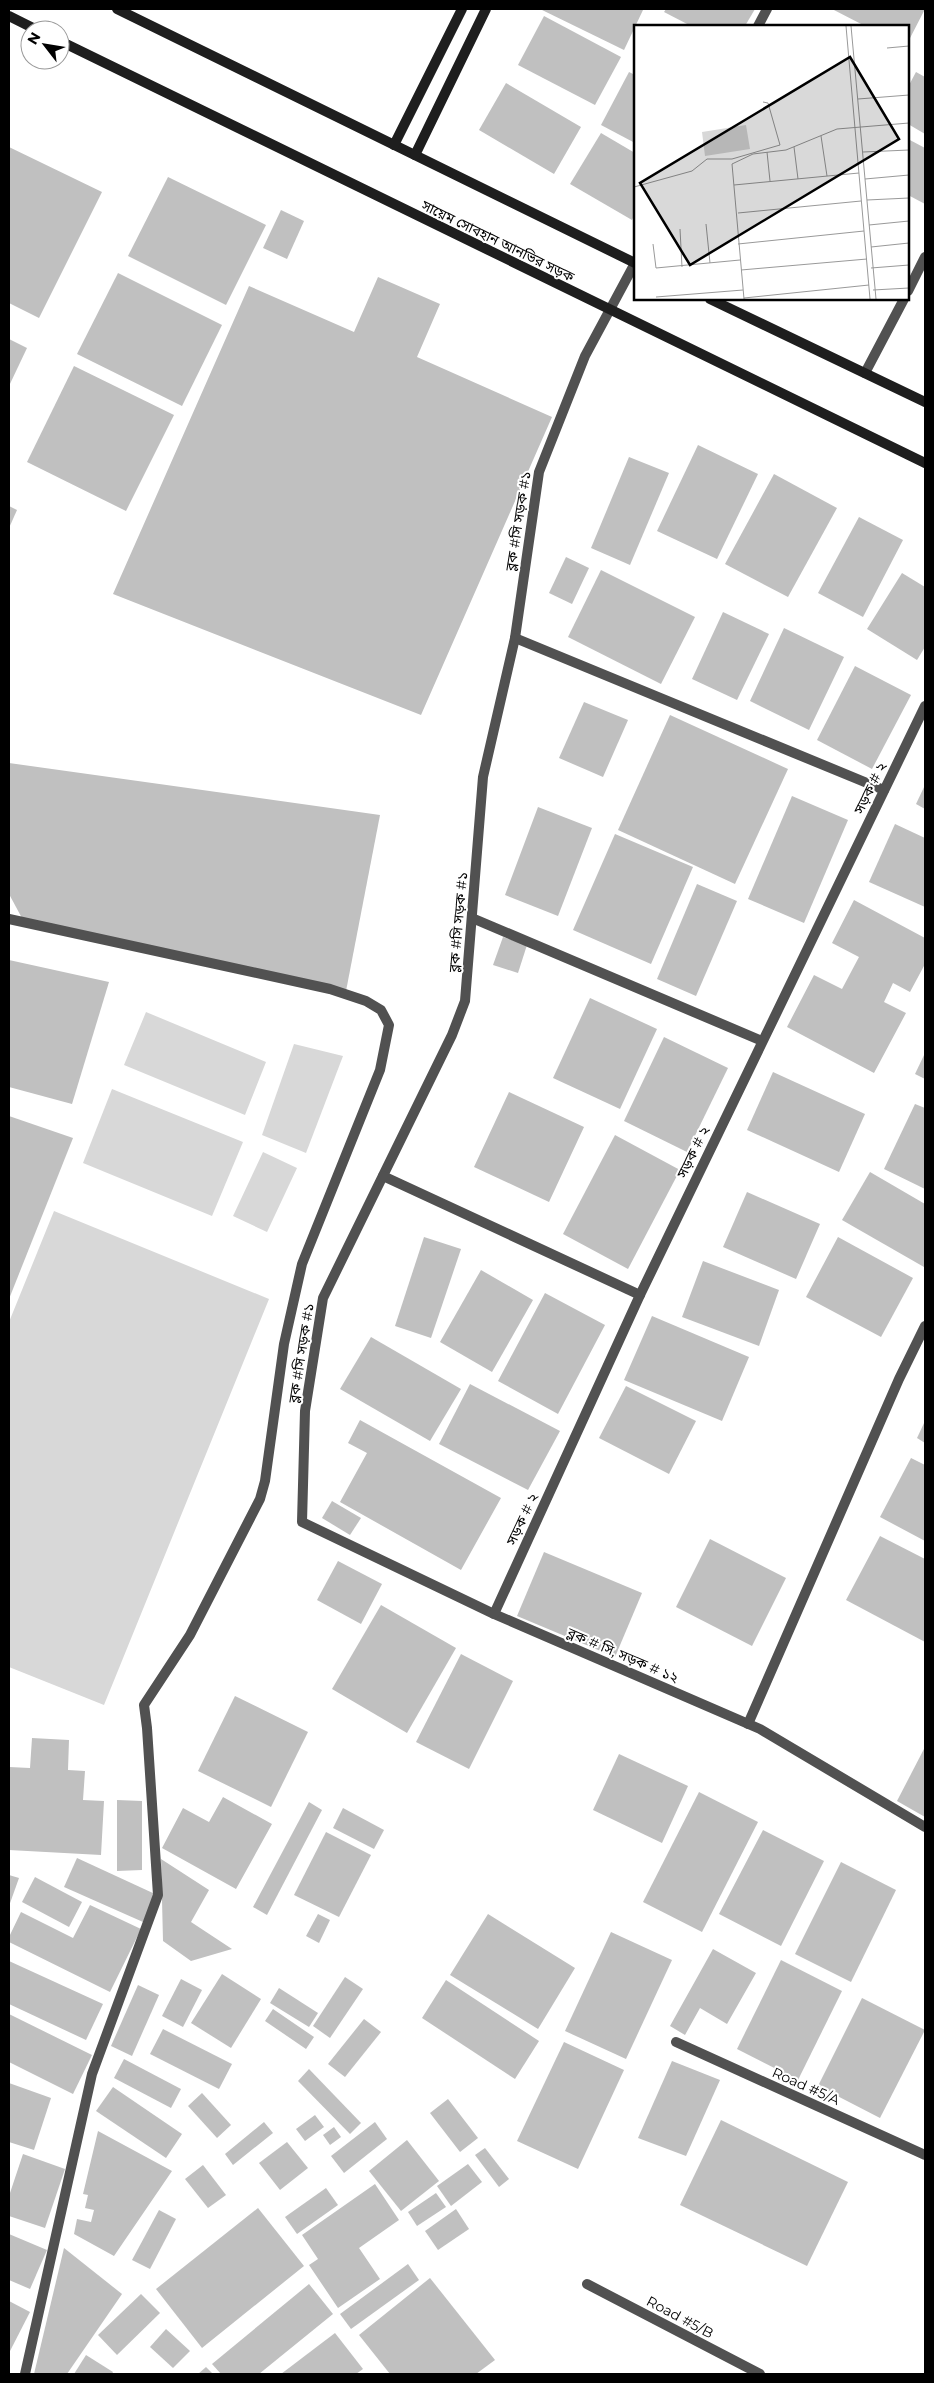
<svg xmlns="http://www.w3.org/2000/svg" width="934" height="2383" viewBox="0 0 934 2383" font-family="Montserrat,'Noto Sans Bengali',sans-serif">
<rect width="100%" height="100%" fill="#fff"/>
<g fill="#d8d8d8">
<path d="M146 1012 266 1062 245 1115 124 1065Z"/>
<path d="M294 1044 343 1056 306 1153 262 1135Z"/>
<path d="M112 1089 243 1142 212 1216 83 1163Z"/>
<path d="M263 1152 297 1168 267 1232 233 1216Z"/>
<path d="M54 1211 269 1299 104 1705 9 1667V1322Z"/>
</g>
<g fill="#c0c0c0">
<path d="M540 9H640L643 10 624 50Z"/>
<path d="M666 9H755L745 26H691L664 12Z"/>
<path d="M832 9H925L908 42V26H865Z"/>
<path d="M544 16 621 57 595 105 518 65Z"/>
<path d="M629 72 635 75V143L601 125Z"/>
<path d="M916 72 925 77V134L908 124V87Z"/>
<path d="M506 83 581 127 554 174 479 130Z"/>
<path d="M601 133 635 153V214L632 220 570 184Z"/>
<path d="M908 139 925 148V204L908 195Z"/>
<path d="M9 147 102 192 39 318 9 303Z"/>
<path d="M168 177 266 225 226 305 128 256Z"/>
<path d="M281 210 304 221 287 259 263 248Z"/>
<path d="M118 273 222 325 182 406 77 354Z"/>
<path d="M378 277 440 304 417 357 552 417 421 715 113 594 249 286 354 332Z"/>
<path d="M9 339 27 348 9 386Z"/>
<path d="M74 366 174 415 126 511 27 462Z"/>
<path d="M698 445 758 474 717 559 657 531Z"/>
<path d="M629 457 669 473 630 565 591 548Z"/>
<path d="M774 474 837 508 788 597 725 564Z"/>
<path d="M9 506 17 510 9 528Z"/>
<path d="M859 517 903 540 863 617 818 593Z"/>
<path d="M566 557 589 568 572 604 549 593Z"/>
<path d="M601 570 695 617 661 684 568 637Z"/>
<path d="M902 573 925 587V647L917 660 867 629Z"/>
<path d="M723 612 769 634 737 700 692 679Z"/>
<path d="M784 628 844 657 809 730 750 701Z"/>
<path d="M855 666 911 695 872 769 817 740Z"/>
<path d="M584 702 628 720 603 777 559 758Z"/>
<path d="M670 715 788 769 735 884 618 830Z"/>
<path d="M9 763 380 815 346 991 23 920 9 894Z"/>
<path d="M925 785V809L916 804Z"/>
<path d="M792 796 848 820 804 923 748 899Z"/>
<path d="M538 807 592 828 558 916 505 895Z"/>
<path d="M895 824 925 838V907L869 882Z"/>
<path d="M615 834 693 867 651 964 573 930Z"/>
<path d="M697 884 737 901 696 996 657 979Z"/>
<path d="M854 900 925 938V964L910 992 893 983 884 1002 906 1013 874 1073 787 1027 814 975 842 989 859 957 832 943Z"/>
<path d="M503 937 527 945 518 973 493 965Z"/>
<path d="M9 960 109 982 72 1104 9 1087Z"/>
<path d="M590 998 657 1029 620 1109 553 1078Z"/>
<path d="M664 1037 728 1068 687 1152 624 1121Z"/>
<path d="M925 1053V1079L915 1074Z"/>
<path d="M773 1072 865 1114 839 1172 747 1130Z"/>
<path d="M509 1092 584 1127 549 1202 474 1167Z"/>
<path d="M915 1104 925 1108V1189L884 1169Z"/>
<path d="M9 1116 73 1138 9 1299Z"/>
<path d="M615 1135 680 1170 628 1269 563 1234Z"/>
<path d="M870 1172 925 1204 924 1267 842 1220Z"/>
<path d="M747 1192 820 1224 796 1279 723 1247Z"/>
<path d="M424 1237 461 1249 431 1338 395 1326Z"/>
<path d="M838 1237 913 1278 881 1337 806 1297Z"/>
<path d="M703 1261 779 1290 759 1346 682 1317Z"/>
<path d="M481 1270 533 1300 492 1372 440 1342Z"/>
<path d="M545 1293 605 1325 558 1414 498 1381Z"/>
<path d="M652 1316 749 1357 722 1421 624 1380Z"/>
<path d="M371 1337 461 1389 430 1441 340 1389Z"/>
<path d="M470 1384 560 1431 528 1490 439 1444Z"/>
<path d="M626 1386 696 1421 669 1474 599 1438Z"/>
<path d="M360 1420 501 1498 461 1570 340 1502 367 1453 348 1443Z"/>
<path d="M925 1421V1443L917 1438Z"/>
<path d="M911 1458 925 1465V1541L880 1517Z"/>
<path d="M332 1501 361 1518 350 1535 322 1518Z"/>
<path d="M880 1536 925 1559V1642L846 1600Z"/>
<path d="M710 1539 786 1578 752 1646 676 1607Z"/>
<path d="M544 1552 642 1593 615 1657 517 1616Z"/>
<path d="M338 1561 382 1584 361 1624 317 1600Z"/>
<path d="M381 1605 456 1648 407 1733 332 1689Z"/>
<path d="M461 1654 513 1681 469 1769 416 1742Z"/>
<path d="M235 1696 308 1732 271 1807 198 1771Z"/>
<path d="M32 1738 69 1740 68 1770 85 1771 83 1800 104 1801 101 1855 9 1850V1767L30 1768Z"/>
<path d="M925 1747V1817L897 1801Z"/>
<path d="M619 1754 688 1786 662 1843 593 1810Z"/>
<path d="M699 1792 758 1822 702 1932 643 1902Z"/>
<path d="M223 1797 272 1824 236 1889 162 1848 183 1808 209 1822Z"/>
<path d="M117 1800 142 1801V1870L117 1871Z"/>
<path d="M309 1802 322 1810 267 1915 253 1907Z"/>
<path d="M343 1808 384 1830 374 1849 333 1828Z"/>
<path d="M763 1830 824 1861 781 1946 719 1914Z"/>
<path d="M326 1832 371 1855 339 1917 294 1895Z"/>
<path d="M77 1858 155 1894 143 1922 64 1887Z"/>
<path d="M161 1859 209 1890 191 1922 232 1949 191 1961 163 1941Z"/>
<path d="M841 1862 896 1890 851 1982 795 1954Z"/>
<path d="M9 1875 19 1878 9 1906Z"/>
<path d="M35 1877 82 1902 69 1927 22 1902Z"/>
<path d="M90 1905 141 1929 110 1992 9 1942V1937L21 1912 73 1938Z"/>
<path d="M318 1914 330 1920 319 1943 306 1936Z"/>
<path d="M488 1914 575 1968 538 2029 450 1975Z"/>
<path d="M611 1932 672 1960 626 2059 565 2031Z"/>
<path d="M713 1949 756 1973 727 2024 700 2008 685 2035 670 2026Z"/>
<path d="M781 1960 842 1991 798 2080 737 2049Z"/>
<path d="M9 1961 103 2004 86 2040 9 2004Z"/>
<path d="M222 1974 261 1999 231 2048 191 2023Z"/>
<path d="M345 1977 363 1989 330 2038 313 2026Z"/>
<path d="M181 1979 202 1990 183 2027 162 2016Z"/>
<path d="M446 1980 539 2041 515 2079 422 2018Z"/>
<path d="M138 1985 159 1995 132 2056 111 2046Z"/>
<path d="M279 1988 318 2013 309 2027 270 2003Z"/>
<path d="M862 1998 925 2030 880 2118 818 2086Z"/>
<path d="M273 2009 314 2037 306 2049 265 2021Z"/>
<path d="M9 2014 92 2055 73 2094 9 2062Z"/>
<path d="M364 2019 381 2032 345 2077 328 2064Z"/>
<path d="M163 2029 232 2064 219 2089 150 2054Z"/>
<path d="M564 2042 624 2070 578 2169 517 2141Z"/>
<path d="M124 2059 181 2089 171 2108 114 2078Z"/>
<path d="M672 2061 720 2080 686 2156 638 2138Z"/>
<path d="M309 2069 361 2123 350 2134 298 2081Z"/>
<path d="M9 2083 51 2098 34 2150 9 2142Z"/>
<path d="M113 2087 182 2134 166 2158 96 2111Z"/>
<path d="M202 2093 231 2125 217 2138 188 2106Z"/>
<path d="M448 2099 478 2138 460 2152 430 2113Z"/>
<path d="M315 2115 324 2127 305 2141 296 2129Z"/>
<path d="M721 2120 848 2182 807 2266 680 2205Z"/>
<path d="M264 2122 273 2133 233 2165 225 2154Z"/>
<path d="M375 2122 387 2139 344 2173 331 2156Z"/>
<path d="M334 2127 341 2137 330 2145 323 2135Z"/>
<path d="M98 2131 172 2171 114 2256 74 2234 77 2219 91 2222 94 2210 85 2208 88 2195 83 2194Z"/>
<path d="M407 2140 439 2181 401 2211 369 2171Z"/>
<path d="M287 2142 308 2168 280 2190 259 2163Z"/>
<path d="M485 2148 509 2179 499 2187 475 2155Z"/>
<path d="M23 2154 65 2169 45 2228 9 2216V2196Z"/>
<path d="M468 2164 482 2182 451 2206 437 2186Z"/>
<path d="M203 2165 226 2195 208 2208 185 2179Z"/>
<path d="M375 2184 399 2220 359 2248 380 2279 338 2308 309 2265 318 2259 302 2235Z"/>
<path d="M326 2188 338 2205 297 2234 285 2217Z"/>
<path d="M436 2193 446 2207 417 2226 408 2212Z"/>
<path d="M258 2208 304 2266 202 2348 156 2289Z"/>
<path d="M456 2209 469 2229 438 2250 425 2231Z"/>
<path d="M159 2210 176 2219 150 2269 132 2260Z"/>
<path d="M9 2234 47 2250 30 2289 9 2280Z"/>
<path d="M64 2248 122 2294 67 2374H34Z"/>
<path d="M408 2264 419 2280 351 2329 340 2314Z"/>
<path d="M430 2278 495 2360 476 2374H390L359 2335Z"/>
<path d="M309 2284 333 2314 259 2374H221L212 2364Z"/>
<path d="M141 2294 160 2313 117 2355 98 2335Z"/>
<path d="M9 2301 30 2312 9 2353Z"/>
<path d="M166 2329 190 2351 173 2368 150 2347Z"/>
<path d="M335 2333 363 2369 356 2374H281Z"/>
<path d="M86 2355 113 2372 112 2374H74Z"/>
<path d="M206 2367 213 2374H198Z"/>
</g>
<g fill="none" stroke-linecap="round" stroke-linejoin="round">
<g stroke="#515151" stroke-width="10">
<path d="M758 26 767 9"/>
<path d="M635 263 585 356 539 472 515 638 483 777 465 1001 452 1035 323 1298 305 1411 302 1522 494 1614 760 1729 925 1827"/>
<path d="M908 291 925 257"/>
<path d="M865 373 904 299"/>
<path d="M515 638 884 790"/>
<path d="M472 918 762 1041"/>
<path d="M9 919 330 989 366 1001 381 1010 389 1025 380 1070 302 1264 284 1344 265 1481 260 1499 190 1635 144 1705 147 1728 158 1895 92 2074 25 2374"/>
<path d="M383 1176 640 1295"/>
<path d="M494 1614 640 1295 925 706"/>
<path d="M748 1724 899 1379 925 1326"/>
<path d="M676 2042 925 2155"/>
<path d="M587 2284 760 2374"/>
</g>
<g stroke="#1e1e1e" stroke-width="10">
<path d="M117 9 635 263"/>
<path d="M9 16 37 30"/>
<path d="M60 41 925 463"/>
<path d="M394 145 462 9"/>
<path d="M415 155 486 9"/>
<path d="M710 299 925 402"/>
</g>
</g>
<g text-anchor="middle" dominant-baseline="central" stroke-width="4" stroke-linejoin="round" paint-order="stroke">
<g font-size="14" fill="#000" stroke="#fff">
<text transform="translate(498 241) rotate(26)">সায়েম সোবহান আনভির সড়ক</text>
<text transform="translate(518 521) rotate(-81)">ব্লক #সি সড়ক #১</text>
<text transform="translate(870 788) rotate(-64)">সড়ক # ২</text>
<text transform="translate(458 922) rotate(-85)">ব্লক #সি সড়ক #১</text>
<text transform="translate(693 1152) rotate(-64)">সড়ক # ২</text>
<text transform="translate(301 1353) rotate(-81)">ব্লক #সি সড়ক #১</text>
<text transform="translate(522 1519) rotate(-65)">সড়ক # ২</text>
<text transform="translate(623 1655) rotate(23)">ব্লক # সি, সড়ক # ১২</text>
<text transform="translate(806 2086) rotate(24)">Road #5/A</text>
<text transform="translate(680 2317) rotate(28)">Road #5/B</text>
</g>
</g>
<g transform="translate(634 25)">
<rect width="275" height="275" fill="#fff"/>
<path d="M112 100 116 124 71 131 68 107Z" fill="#d8d8d8"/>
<path fill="none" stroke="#999" stroke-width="1" d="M212 1 236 274M217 1 242 274M253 23 275 21M224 74 275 70M187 111 193 151M160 122 164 154M133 127 136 156M229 127 275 125M231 154 275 150M100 160 225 148M0 162 58 146 73 134H98L146 120 134 78 129 77M233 175 275 173M104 188 227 176M72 199 76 238M235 200 275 196M46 204 48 242M19 219 22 243 106 235M104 219 230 206M237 222 275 218M237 243 275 240M107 245 233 234M239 265 275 263M22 272 109 265M110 273 235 260M110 274 98 139 119 129 152 125 203 104 275 98"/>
<path fill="#000" fill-opacity="0.15" stroke="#000" stroke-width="2.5" d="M216 32 265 114 56 240 6 158Z"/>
<rect width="275" height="275" fill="none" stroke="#000" stroke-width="2.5"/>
</g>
<rect width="934" height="2383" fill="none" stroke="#000000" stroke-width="20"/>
<g transform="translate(45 45) rotate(301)"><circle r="24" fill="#ffffff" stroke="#999999"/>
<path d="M0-4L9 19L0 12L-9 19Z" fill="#000000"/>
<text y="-8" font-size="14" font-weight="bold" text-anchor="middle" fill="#000000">N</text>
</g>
</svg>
